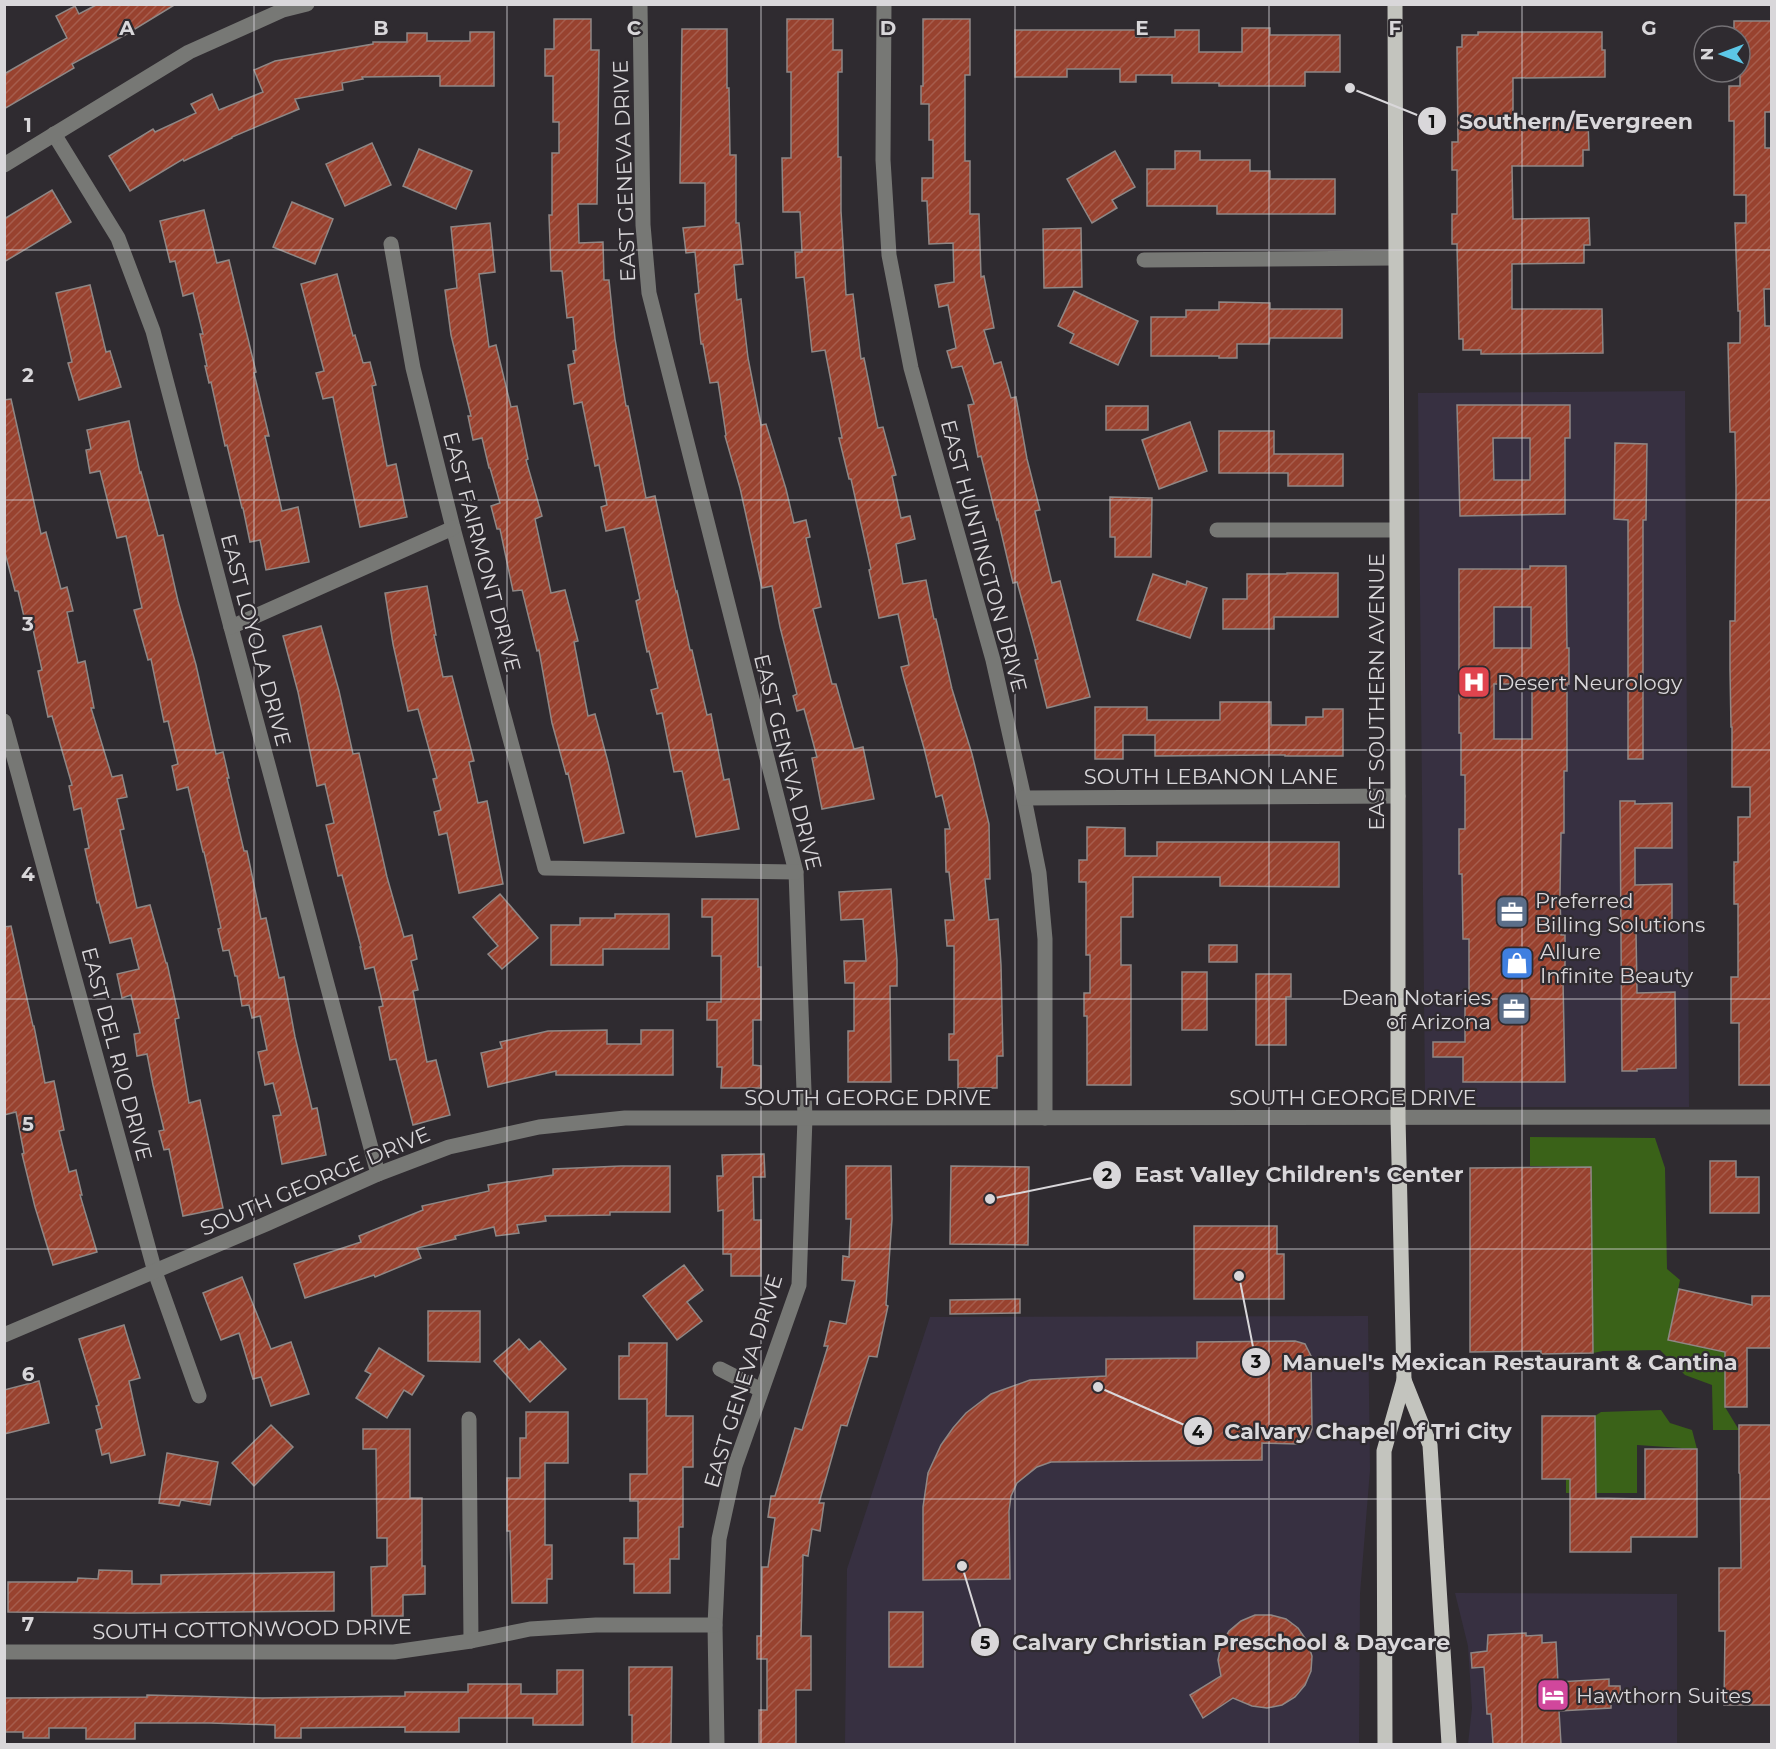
<svg xmlns="http://www.w3.org/2000/svg" width="1776" height="1749" viewBox="0 0 1776 1749" font-family="Montserrat,sans-serif">
<defs>
<pattern id="building-hatch" width="6" height="6" patternUnits="userSpaceOnUse" patternTransform="scale(1.5)"><rect width="6" height="6" fill="#98422f"/><path d="M-1 1l2-2M0 6l6-6M5 7l2-2" fill="none" stroke="#a65d4d"/></pattern>
</defs>
<rect width="100%" height="100%" fill="#2f2b30"/>
<g fill="#373041">
<path d="M1685 391 1689 1107H1444L1437 1106 1427 1100 1425 1091 1418 393Z"/>
<path d="M1368 1316 1370 1470 1360 1594 1359 1744H845L847 1569 930 1317Z"/>
<path d="M1455 1593 1677 1594V1744H1468L1472 1708 1468 1646Z"/>
</g>
<g fill="#3a6218">
<path d="M1530 1137 1655 1138 1665 1168 1667 1269 1680 1280 1668 1340 1730 1353 1725 1369V1407L1739 1430H1713L1712 1385 1685 1375 1660 1350 1603 1351 1593 1353 1591 1167 1530 1166Z"/>
<path d="M1661 1410 1670 1423 1692 1430 1697 1449 1637 1445V1493H1566V1479L1596 1478 1595 1416 1601 1412Z"/>
</g>
<g fill="url(#building-hatch)" stroke="#8f8785" stroke-width="1.5" fill-rule="evenodd">
<path d="M98 4H176L125 35 72 64 74 68 4 109V74L67 38 56 16 75 6 79 14Z"/>
<path d="M554 19H591V50H599L597 204H578L579 243 603 242 604 280H609L615 339 626 406H628L646 498 655 496 676 592 677 591 690 650H692L707 715 711 714 724 780 729 779 739 829 696 837 682 771 674 772 662 713 657 714 651 690 658 688 649 651 647 652 636 601 640 599 624 527 606 531 601 507 607 505 599 465 595 466 582 402 574 404 568 365 575 363 573 351 576 350 573 317 567 318 562 271H551L549 215H552V153H559V122H553V76H545V49H554Z"/>
<path d="M787 19H833V50H842V72H838V157H841V211L846 295 853 294 861 359 864 358 878 428 883 427 896 475 892 476 901 518 910 516 915 539 896 544 903 584 926 580 934 619H936L952 689 972 754 989 824 990 879H985L989 920 998 919 1001 965 1003 1056H997V1088H958V1060H949V1034H954V946H947L945 920H954L949 872H946L945 829H950L942 795 936 797 924 748 904 679 901 667 909 665 898 614 879 618 869 570 871 569 851 479H849L839 438H842L825 350 812 352 804 277 796 278 795 252H802L800 212H783L782 158H791V72H787Z"/>
<path d="M923 19H970V75H965V161H970V214H979L981 277 984 276 994 328 984 330 994 364 1001 362 1011 398 1016 397 1027 459 1040 510 1035 511 1052 583 1060 581 1090 697 1047 708 1035 660 1038 659 1017 582 1013 583 998 519 997 520 981 456 978 457 968 405 974 404 962 366 952 368 947 351 956 348 948 305 939 307 935 285 954 282 953 243 929 244 927 201H922V178H933V140H929V104H921V86H923Z"/>
<path d="M1734 21H1772V112H1765V148H1772V289H1764L1765 326H1772V1085H1739V1023H1731V977H1738V904H1734V862H1738V817H1750V787H1732V727H1731L1730 669V621H1735L1736 489 1735 432H1730L1728 343H1740V311H1738L1735 223H1746V195H1734V121H1729V86H1740V36H1734Z"/>
<path d="M1242 28H1270V35H1340V72H1305V86H1219V83H1172V75H1136V82H1120V69H1067V77H1015V30H1136V37H1175V30H1199V52H1242Z"/>
<path d="M682 29H727V88H729L730 155H736V223H739L743 264 734 265 737 300 741 299 748 358 761 425 766 424 786 489 794 523 806 520 810 537 806 538 821 607 813 609 832 684H836L854 749 863 747 874 799 822 809 812 758 817 757 804 709 797 711 793 696 797 694 780 627 772 586 762 588 740 488 725 436 726 435 718 382 710 383 703 344H701L695 294 699 293 695 252 686 253 683 228 705 226V183H680Z"/>
<path d="M470 32H494V86H440V76L362 77 363 79 342 83 343 90 295 99 299 109 232 137V138L184 161 183 159 130 191 109 156 153 129 155 132 196 113 191 104 212 94 219 110 263 92 254 70 275 61 373 44V42H407V33H427V41H470Z"/>
<path d="M1478 32H1602V50H1605V77L1513 78V121H1588L1589 150H1583V166H1512L1513 219 1589 218 1590 245H1584V263L1512 264V309H1602L1603 353 1481 354V350H1463V339H1459L1457 244H1452V214H1457V170H1452V142H1458L1457 47H1462V35H1478Z"/>
<path d="M372 143 391 185 345 206 326 164Z"/>
<path d="M419 149 472 171 456 209 403 186Z"/>
<path d="M1115 151 1135 187 1112 200 1117 208 1092 223 1067 179Z"/>
<path d="M1175 151H1200V160H1250V171H1270V179H1335V214H1217V206H1147V169H1175Z"/>
<path d="M52 190 71 222 4 262V219Z"/>
<path d="M292 202 333 219 315 264 273 247Z"/>
<path d="M204 210 217 263 229 260 256 372 254 373 269 436H265L282 511 298 507 309 562 266 570 260 540 250 542 243 508H242L227 445 225 446 211 382 209 383 205 366H207L200 334H203L193 293 183 296 175 261 170 262 160 221Z"/>
<path d="M490 223 495 272 479 274 489 347 496 345 511 407 517 406 528 459 526 460 542 516 535 519 551 593 565 590 578 641 574 642 588 716 595 714 608 762 624 833 584 843 568 773 566 774 552 723 539 650 537 651 522 590 513 591 500 529H497L491 506 500 503 490 468H489L482 438 473 440 468 416H471L451 335 445 290 457 288 451 227Z"/>
<path d="M1081 228 1082 287 1044 288 1043 229Z"/>
<path d="M337 274 353 336 355 335 363 363 370 362 376 385 372 386 387 466 396 464 407 517 360 527 333 397 323 399 316 373 324 371 301 284Z"/>
<path d="M90 285 106 352 110 351 121 387 79 400 68 363 72 362 56 293Z"/>
<path d="M1074 291 1138 321 1118 365 1070 343 1074 334 1058 326Z"/>
<path d="M1219 302 1270 303V309H1342V338H1270L1269 344H1237V358H1219V356H1151V317H1186V310H1219Z"/>
<path d="M11 399 41 534 46 532 61 589 67 587 73 611 67 612 78 663 85 661 94 708H91L112 777 122 775 127 797 117 799 124 829 120 830 137 908 150 905 166 963H167L179 1018 175 1019 189 1103 200 1100 223 1208 183 1216 169 1149 164 1150 159 1131 164 1130 153 1085 147 1054 137 1056 134 1034 140 1033 131 995 122 998 117 974 139 969 131 938 110 943 99 902 97 903 85 849 89 848 81 808 74 810 69 786 72 785 52 716 48 717 38 671 42 670 31 620 25 621 18 591H15L4 549V400Z"/>
<path d="M1457 405H1570V438H1565V514L1460 516ZM1493 438H1530V480H1494Z"/>
<rect x="1106" y="406" width="42" height="24"/>
<path d="M129 421 140 473 141 472 158 536 163 535 178 601 196 665 216 754 223 752 229 778H227L244 851H247L261 919 266 918 279 978 284 977 295 1037 312 1109 317 1108 326 1155 282 1164 273 1116 281 1115 273 1083 265 1085 258 1052 267 1050 260 1016 252 1018 249 1005 242 1006 237 976H235L229 950 223 951 218 929 221 928 204 852H203L188 787 177 790 172 766 178 764 168 721 164 722 151 659 148 660 134 610 142 608 126 536 117 538 100 471 90 473 86 450 91 449 87 430Z"/>
<path d="M1190 422 1207 471 1159 489 1142 440Z"/>
<path d="M1219 431H1274V454H1343V486H1288V473H1219Z"/>
<path d="M1615 443 1647 444 1646 520H1643V759H1628V520L1614 519Z"/>
<path d="M1110 497 1152 498 1151 557H1115V537H1110Z"/>
<path d="M1530 566H1566L1567 648H1569V684H1567V771H1564V833H1561L1560 894 1561 935H1565V980H1563L1565 1082H1463V1057H1433V1042H1465V992H1469V939H1463L1462 874H1459V829H1465V775H1461V733H1459V569H1530ZM1494 607H1531V648H1494ZM1494 684H1532V739H1494Z"/>
<path d="M1287 573H1338V617H1274V629H1223V599H1247V574H1287Z"/>
<path d="M1153 574 1186 585 1187 581 1207 588 1190 638 1137 620Z"/>
<path d="M427 586 436 635H434L443 677 452 676 474 761 469 762 478 803 487 801 503 884 459 893 447 833 439 835 434 812 441 810 433 779 437 778 418 709 408 711 393 644 385 593Z"/>
<path d="M321 626 339 691 353 754 359 753 387 877 404 937 412 935 417 959 411 961 418 990 413 991 427 1062 436 1060 450 1115 413 1125 396 1059 390 1060 379 1007 383 1006 374 967 365 969 360 947H361L342 875 338 876 326 825 334 823 325 784 317 786 298 692 283 636Z"/>
<path d="M1220 702H1271V725H1306V717H1323V709H1343V756H1285V755L1155 756V735H1123V759H1095V707H1147V720H1220Z"/>
<path d="M1620 801H1635V804L1672 803V848H1635V885L1672 884V930H1636L1637 993 1675 992 1676 1068 1637 1069V1071H1622Z"/>
<path d="M1087 827 1125 828V856H1157V842H1339V887L1220 886V877H1133V917H1121V965H1131V1085H1087V1016H1084V993H1090V955H1086V882H1079V860H1087Z"/>
<path d="M891 889 897 960V986H890L891 1082H848V1031H854V983H845L844 961H866L863 919 841 920 839 892Z"/>
<path d="M500 894 538 938 502 969 488 954 498 946 473 917Z"/>
<path d="M702 899H758V967H761V1020H753V1065L761 1066V1088H721L722 1067H717V1020H707V1002H721V956H712V917H702Z"/>
<path d="M615 914H669V949H603V965H551V925H580V918H615Z"/>
<path d="M11 926 33 1026H34L45 1083 54 1081 64 1130 59 1131 69 1172 76 1170 82 1195H80L97 1252 53 1265 35 1207 22 1154 24 1153 16 1112 4 1115V927Z"/>
<rect x="1209" y="945" width="28" height="17"/>
<rect x="1182" y="972" width="25" height="58"/>
<path d="M1256 974H1291V997H1286V1045H1256Z"/>
<path d="M607 1030V1044H641V1030H673V1075H556V1071L488 1087 481 1053 502 1048 500 1042 548 1031Z"/>
<path d="M764 1154 765 1177H753L754 1220H761V1276H731V1254H723V1210L718 1211 717 1176H723L722 1155Z"/>
<path d="M1710 1161H1736V1177H1759V1213H1710Z"/>
<path d="M621 1166H670V1212H610V1215L545 1216 546 1221 517 1225 519 1233 496 1236 494 1227 455 1236 456 1239 417 1248 421 1258 375 1277 374 1275 305 1298 294 1264 361 1242 359 1236 423 1210 422 1206 489 1191 488 1185 553 1175V1169Z"/>
<path d="M846 1166H891L892 1219 886 1305 888 1306 877 1357 869 1356 847 1426 841 1425 819 1503H824L820 1531 812 1529 808 1556 803 1555 801 1636H811V1690H796V1744H759V1710H767V1659H757V1636H761L762 1567H768L775 1518 768 1517 771 1496H775L795 1428 802 1430 828 1346H824L830 1321 846 1324 855 1281 842 1280 843 1256 849 1257 851 1219H846Z"/>
<path d="M951 1166 1029 1167 1028 1245 950 1244Z"/>
<path d="M1591 1167 1593 1353 1541 1354V1351L1470 1352V1168Z"/>
<path d="M1194 1226H1277V1254H1284V1299H1194Z"/>
<path d="M684 1265 703 1290 687 1302 702 1321 677 1340 643 1296Z"/>
<path d="M242 1277 271 1349 291 1342 309 1394 271 1406 261 1377 253 1379 239 1333 221 1340 203 1293Z"/>
<path d="M1679 1289 1752 1305V1296H1772V1348H1747V1407H1725V1352L1668 1340Z"/>
<path d="M1020 1299V1313L950 1314V1300Z"/>
<path d="M428 1311H480V1362L428 1361Z"/>
<path d="M124 1325 140 1378 129 1381 145 1455 111 1463 109 1453 102 1455 96 1430 102 1428 96 1406 99 1405 79 1339Z"/>
<path d="M519 1339 529 1350 540 1341 566 1369 530 1402 494 1361Z"/>
<path d="M1295 1341 1305 1344 1311 1356 1312 1429 1309 1437 1304 1441 1298 1444 1262 1443V1460L1051 1462 1037 1467 1017 1483 1011 1496 1009 1511 1010 1579 923 1580V1507L928 1473 941 1445 953 1428 966 1413 991 1394 1030 1380 1106 1376V1359L1197 1358V1342Z"/>
<path d="M629 1343H667L666 1416H693V1467H683V1527H679V1559H670V1593H634V1564H624V1538H638V1501H630V1474H647V1399H619V1356H629Z"/>
<path d="M379 1348 424 1376 412 1395 404 1390 387 1418 356 1398 371 1374 365 1371Z"/>
<path d="M39 1381 49 1423 4 1434V1390Z"/>
<path d="M526 1412H568V1463H545V1545H552V1579H547V1603H512L510 1531H507V1478H520V1438H526Z"/>
<path d="M1542 1416H1595L1596 1498 1645 1499V1449H1697V1537H1631V1552H1570V1479H1542Z"/>
<path d="M271 1425 293 1447 254 1486 232 1463Z"/>
<path d="M1739 1425H1772V1705H1724L1725 1631H1719V1568H1741L1740 1474 1739 1473Z"/>
<path d="M363 1429H410V1498H422V1566H425V1594L403 1595V1616H372L371 1567 387 1566V1538H377L376 1449H363Z"/>
<path d="M167 1453 218 1462 210 1505 181 1500 179 1506 159 1503Z"/>
<path d="M99 1570 132 1571V1584H161V1575L334 1572V1611L131 1613 8 1612V1582H77L78 1578 98 1579Z"/>
<rect x="889" y="1612" width="34" height="55"/>
<path d="M1255 1615H1271L1286 1619 1298 1628 1307 1641 1312 1656 1311 1671 1305 1685 1295 1697 1282 1705 1267 1708 1252 1706 1233 1698 1203 1718 1190 1695 1221 1676 1218 1660 1221 1645 1229 1631 1241 1621Z"/>
<path d="M1526 1633V1636L1542 1635V1643L1556 1642 1558 1682 1609 1679V1686H1620L1621 1701H1611V1708L1559 1711 1561 1744H1493L1491 1714H1487L1484 1667 1472 1668 1471 1653 1487 1651 1488 1635Z"/>
<path d="M629 1667H672L671 1744H632V1715H629Z"/>
<path d="M557 1670H583V1725H533V1718H459V1732H405V1727L301 1728V1738H275V1725L210 1723H135V1739H86V1728H49V1738H23V1732H4V1698L147 1697V1695L262 1698 405 1696V1692H468V1684H521V1694H557Z"/>
</g>
<g fill="none" stroke-linecap="round" stroke-linejoin="round">
<g stroke="#777875" stroke-width="15">
<path d="M640 4 643 225 649 293 796 872 805 1118 799 1285 735 1466 719 1539 715 1625 717 1744"/>
<path d="M884 4 883 160 889 255 911 368 993 660 1024 798 1039 873 1045 939V1118"/>
<path d="M54 134 118 238 153 331 231 627 378 1174"/>
<path d="M4 165 189 52 283 10 307 4"/>
<path d="M391 244 413 368 453 528 545 868 796 872"/>
<path d="M1144 260 1395 258"/>
<path d="M1217 530H1396"/>
<path d="M231 627 453 528"/>
<path d="M4 721 155 1272 199 1396"/>
<path d="M1024 798 1398 796"/>
<path d="M4 1335 266 1224 378 1174 449 1147 539 1127 625 1118 1772 1117"/>
<path d="M720 1369 761 1390"/>
<path d="M469 1419 471 1641"/>
<path d="M4 1652H394L471 1641 530 1629 596 1625H715"/>
</g>
<g stroke="#c3c4be" stroke-width="15">
<path d="M1404 1380 1430 1445 1449 1744"/>
<path d="M1385 1744 1384 1451 1404 1380 1398 1118V796L1395 4"/>
</g>
</g>
<path fill="none" stroke="#d9d7da" stroke-width="1.5" stroke-opacity="0.55" d="M254 4V1744M507 4V1744M761 4V1744M1015 4V1744M1269 4V1744M1522 4V1744M4 250H1772M4 500H1772M4 750H1772M4 999H1772M4 1249H1772M4 1499H1772"/>
<defs>
<g id="hospital-square" transform="scale(1.725)"><rect x="-9" y="-9" width="18" height="18" rx="4" fill="#e0444e" stroke="#2f2b30"/><path d="M-5-5h3v3.5h4V-5h3V5h-3V1.5h-4V5h-3Z" fill="#fff"/></g>
<g id="office-square" transform="scale(1.725)"><rect x="-9" y="-9" width="18" height="18" rx="4" fill="#5c6f8a" stroke="#2f2b30"/><path d="M-6-3h4V-5.5h4V-3h4V5H-6ZM-1-4.5V-3h2v-1.5ZM-6 0V1H6V0Z" fill="#fff"/></g>
<g id="shop-square" transform="scale(1.725)"><rect x="-9" y="-9" width="18" height="18" rx="4" fill="#3f7fe0" stroke="#2f2b30"/><path d="M-5-2.5h2.3a2.7 3.5 0 0 1 5.4 0H5L5.5 6h-11ZM-1.5-2.5h3a1.5 2.3 0 0 0-3 0Z" fill="#fff"/></g>
<g id="hotel-square" transform="scale(1.725)"><rect x="-9" y="-9" width="18" height="18" rx="4" fill="#d1479c" stroke="#2f2b30"/><path d="M-6-4.5h1.5V1H6V5H4.5V3h-9V5H-6ZM-4 0a1.8 1.8 0 1 1 3.6 0ZM.5 0V-2.5h3Q6-2.5 6 0Z" fill="#fff"/></g>
</defs>
<g fill-rule="evenodd">
<use href="#hospital-square" x="1474" y="682"/>
<use href="#office-square" x="1512" y="912"/>
<use href="#shop-square" x="1517" y="963"/>
<use href="#office-square" x="1514" y="1009"/>
<use href="#hotel-square" x="1553" y="1695"/>
</g>
<g text-anchor="middle" dominant-baseline="central" stroke-width="4.5" stroke-linejoin="round" paint-order="stroke">
<g font-size="21" fill="#d9d7da" stroke="#2f2b30">
<text transform="translate(624 171) rotate(-92)">EAST GENEVA DRIVE</text>
<text transform="translate(482 552) rotate(75)">EAST FAIRMONT DRIVE</text>
<text transform="translate(984 556) rotate(75)">EAST HUNTINGTON DRIVE</text>
<text transform="translate(256 640) rotate(75)">EAST LOYOLA DRIVE</text>
<text transform="translate(1376 692) rotate(-90)">EAST SOUTHERN AVENUE</text>
<text transform="translate(788 762) rotate(76)">EAST GENEVA DRIVE</text>
<text x="1211" y="776">SOUTH LEBANON LANE</text>
<text transform="translate(117 1054) rotate(75)">EAST DEL RIO DRIVE</text>
<text x="868" y="1097">SOUTH GEORGE DRIVE</text>
<text x="1353" y="1097">SOUTH GEORGE DRIVE</text>
<text transform="translate(315 1181) rotate(-23)">SOUTH GEORGE DRIVE</text>
<text transform="translate(743 1381) rotate(-73)">EAST GENEVA DRIVE</text>
<text transform="translate(252 1629) rotate(-1)">SOUTH COTTONWOOD DRIVE</text>
</g>
<g font-size="21" fill="#d9d7da" stroke="#2f2b30" text-anchor="start">
<text x="1497" y="682">Desert Neurology</text>
<text x="1535" y="900">Preferred<tspan x="1535" dy="24">Billing Solutions</tspan></text>
<text x="1540" y="951">Allure<tspan x="1540" dy="24">Infinite Beauty</tspan></text>
<text x="1491" y="997" text-anchor="end">Dean Notaries<tspan x="1491" dy="24">of Arizona</tspan></text>
<text x="1576" y="1695">Hawthorn Suites</text>
</g>
</g>
<g font-size="20" text-anchor="middle" font-weight="bold" fill="#d9d7da" stroke="#2f2b30" stroke-width="4.5" stroke-linejoin="round" paint-order="stroke">
<text x="127" y="35">A</text>
<text x="381" y="35">B</text>
<text x="634" y="35">C</text>
<text x="888" y="35">D</text>
<text x="1142" y="35">E</text>
<text x="1395" y="35">F</text>
<text x="1649" y="35">G</text>
<text x="28" y="132">1</text>
<text x="28" y="382">2</text>
<text x="28" y="631">3</text>
<text x="28" y="881">4</text>
<text x="28" y="1131">5</text>
<text x="28" y="1381">6</text>
<text x="28" y="1631">7</text>
</g>
<path fill="none" stroke="#d9d7da" stroke-width="2" d="M1350 88L1432 121M990 1199L1107 1175M1239 1276L1256 1362M1098 1387L1198 1431M962 1566L985 1642"/>
<g fill="#d9d7da" stroke="#2f2b30" stroke-width="2">
<circle cx="1350" cy="88" r="6"/>
<circle cx="990" cy="1199" r="6"/>
<circle cx="1239" cy="1276" r="6"/>
<circle cx="1098" cy="1387" r="6"/>
<circle cx="962" cy="1566" r="6"/>
<circle cx="1432" cy="121" r="15"/>
<circle cx="1107" cy="1175" r="15"/>
<circle cx="1256" cy="1362" r="15"/>
<circle cx="1198" cy="1431" r="15"/>
<circle cx="985" cy="1642" r="15"/>
</g>
<g font-size="18" text-anchor="middle" font-weight="bold" fill="#111">
<text x="1432" y="128">1</text>
<text x="1107" y="1181">2</text>
<text x="1256" y="1368">3</text>
<text x="1198" y="1438">4</text>
<text x="985" y="1649">5</text>
</g>
<g font-size="22" text-anchor="middle" font-weight="bold" fill="#d9d7da" stroke="#2f2b30" stroke-width="4.5" stroke-linejoin="round" paint-order="stroke">
<text x="1576" y="129">Southern/Evergreen</text>
<text x="1299" y="1182">East Valley Children's Center</text>
<text x="1510" y="1370">Manuel's Mexican Restaurant &amp; Cantina</text>
<text x="1368" y="1439">Calvary Chapel of Tri City</text>
<text x="1231" y="1650">Calvary Christian Preschool &amp; Daycare</text>
</g>
<rect width="1776" height="1749" fill="none" stroke="#d9d7da" stroke-width="12"/>
<g transform="translate(1722 54) rotate(270)"><circle r="28" fill="#2f2b30" stroke="#737074" stroke-width="1.5"/>
<path d="M0-4.5L10 22L0 15L-10 22Z" fill="#5cc7e7"/>
<text y="-9" font-size="16" font-weight="bold" text-anchor="middle" fill="#d9d7da">N</text>
</g>
</svg>
